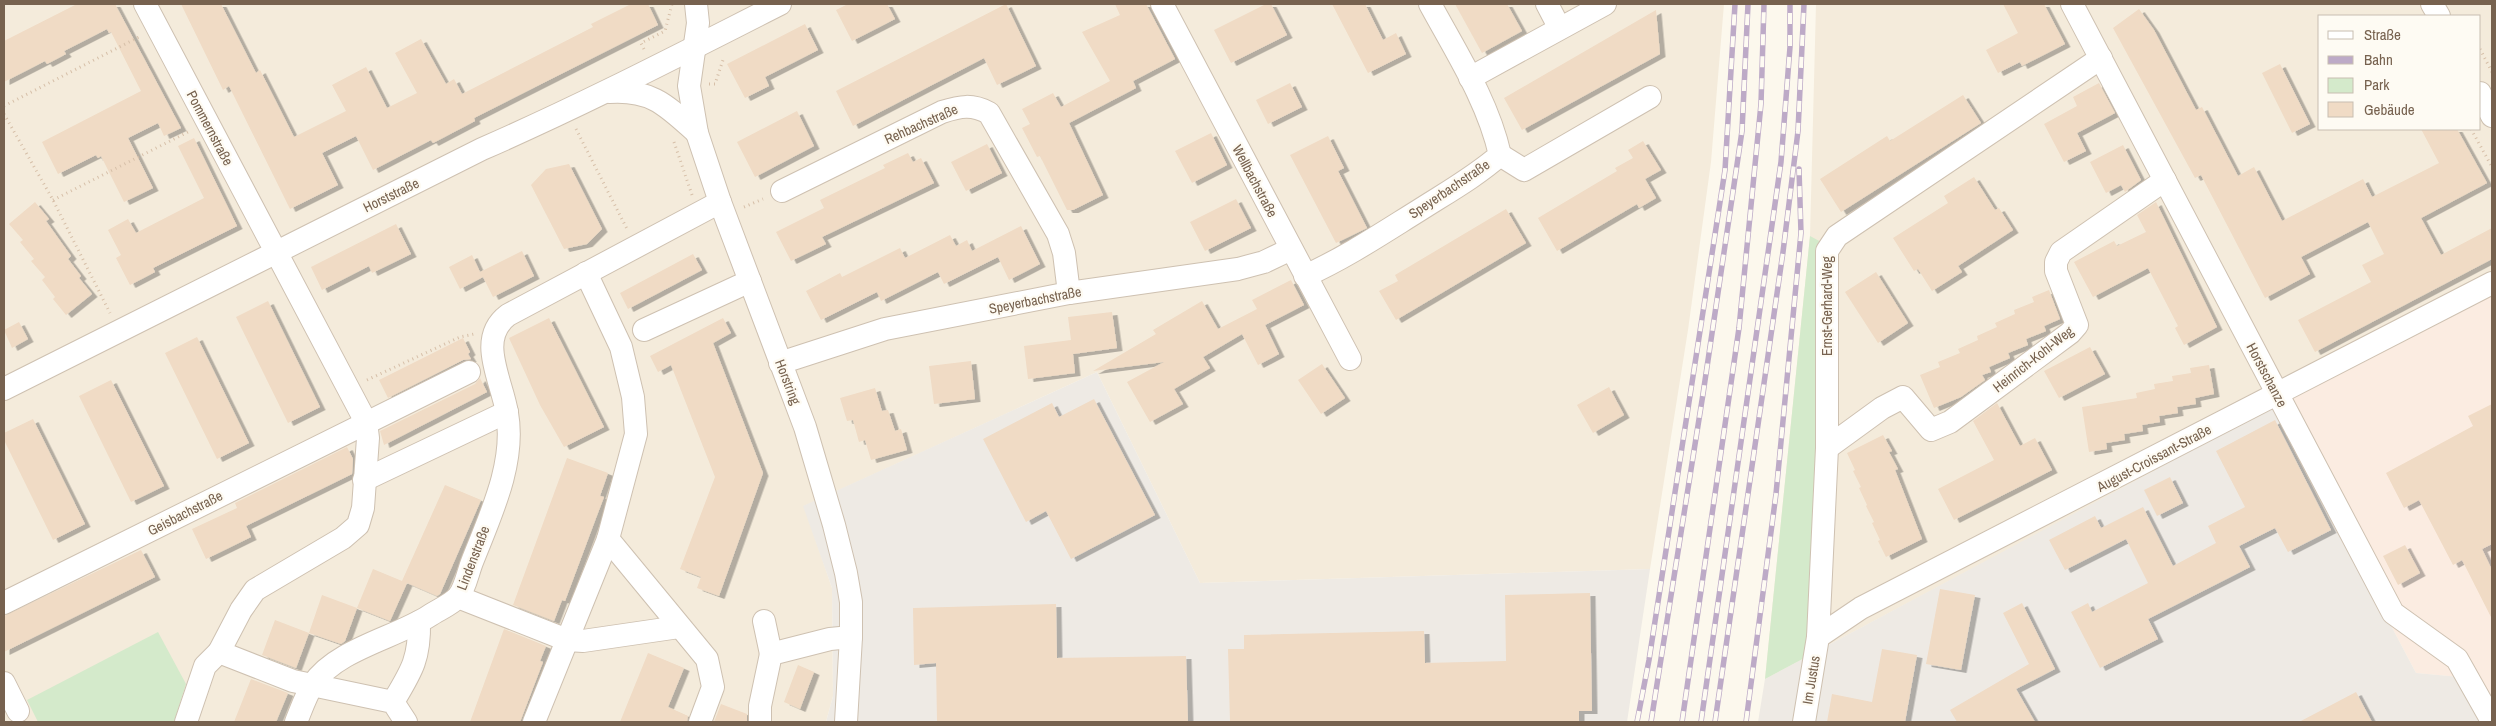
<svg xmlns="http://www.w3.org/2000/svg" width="2496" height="726" viewBox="0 0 2496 726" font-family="'Archivo Narrow',sans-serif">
<defs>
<filter id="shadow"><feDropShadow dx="5.5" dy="3" stdDeviation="0" flood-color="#0004"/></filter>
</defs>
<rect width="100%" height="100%" fill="#fcf8ed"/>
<g fill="#f4ebdb" fill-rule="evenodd">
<path d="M4 4H1724L1711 162 1688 330 1650 569 1200 583 1097 372 804 506 832 588 833 696 826 722H4Z"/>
<path d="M1816 4H2492V292L1765 679 1810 236ZM2320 16H2480V129H2320Z"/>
</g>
<path fill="#fbece1" d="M2492 292V722L2460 677 2416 673 2275 406Z"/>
<g fill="#eeeae4">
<path d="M1097 372 1200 583 1650 569 1627 722H826L833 696 832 588 803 506Z"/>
<path d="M2275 406 2416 673 2460 677 2484 722H1758L1765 679Z"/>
</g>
<g fill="#d4eacb">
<path d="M1810 236 1823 243 1827 646 1765 679Z"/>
<path d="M158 632 186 684 174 722H38L27 700Z"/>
</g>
<g fill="#f0dbc5" filter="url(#shadow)">
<path d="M77 4H115L181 128 164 136 158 123 128 138 153 188 124 202 101 156 98 158 96 155 58 174 42 142 141 91 111 32 109 33 107 29 64 51 66 54 47 64 45 61 4 82V41Z"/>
<path d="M181 4H221L256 73 260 70 294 137 346 111 332 85 366 67 387 108 417 93 395 53 421 39 446 84 454 79 462 94 593 27 591 24 631 4H648L658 25 474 118 475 121 433 143 431 140 373 170 356 136 322 153 338 185 290 209 229 86 223 90Z"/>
<path d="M848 4H887L895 19 852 41 836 10Z"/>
<path d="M1006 4 1036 66 997 85 984 58 853 126 836 91Z"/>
<path d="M1115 4H1146L1175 59 1133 81 1136 88 1069 123 1103 195 1073 210H1067L1040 156 1037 157 1022 128 1030 124 1022 109 1053 93 1061 107 1110 81 1082 32 1120 15Z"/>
<path d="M1266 4H1271L1287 35 1231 63 1214 30Z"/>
<path d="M1332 4H1365L1383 40 1396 33 1406 54 1368 73Z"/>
<path d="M1455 4H1507L1522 31 1482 53Z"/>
<path d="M2003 4H2044L2065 44 2022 66 2020 62 1998 73 1986 50 2018 33Z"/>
<path d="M2139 9 2154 30 2196 110 2202 107 2238 176 2254 167 2282 221 2363 179 2372 197 2439 163 2421 129H2457L2487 183 2421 218 2441 255 2492 228V259L2315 352 2298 320 2371 282 2362 265 2384 254 2368 222 2301 257 2310 274 2265 298 2201 175 2195 178 2113 28Z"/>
<path d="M1656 10 1660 54 1522 130 1504 98Z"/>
<path d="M805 24 818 50 765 77 769 86 745 98 727 64Z"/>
<path d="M2280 64 2310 124 2292 133 2262 73Z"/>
<path d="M1290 83 1302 107 1268 124 1256 100Z"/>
<path d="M2099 83 2115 113 2077 133 2086 151 2064 162 2044 124 2077 106 2073 97Z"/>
<path d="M1963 95 1981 123 1841 212 1820 179 1887 136 1890 141Z"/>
<path d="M797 111 814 146 755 177 737 142Z"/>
<path d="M1211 133 1227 165 1192 183 1175 151Z"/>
<path d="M1328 136 1344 168 1338 171 1367 228 1336 243 1290 155Z"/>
<path d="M194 138 237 226 153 268 155 272 130 285 116 258 121 255 108 230 128 219 136 233 204 198 178 146Z"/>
<path d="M1643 141 1661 170 1645 179 1656 198 1639 208 1637 204 1557 251 1538 218 1617 171 1615 168 1633 158 1628 150Z"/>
<path d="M987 144 1002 173 966 191 951 162Z"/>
<path d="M2123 145 2141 180 2125 192 2121 185 2106 193 2090 162Z"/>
<path d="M908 153 913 162 921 158 934 183 822 237 826 244 791 261 776 232 824 208 820 200 885 168 883 165Z"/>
<path d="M569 164 602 229 587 244 564 249 531 185 546 169Z"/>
<path d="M1974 177 1995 210 1999 208 2013 230 1958 266 1962 272 1932 291 1918 269 1914 271 1893 238 1948 203 1944 196Z"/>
<path d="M1236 199 1251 228 1205 251 1190 222Z"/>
<path d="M35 202 49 219 46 221 71 256 68 259 81 276 79 278 92 294 66 315 53 299 55 297 42 280 45 277 31 261 34 259 20 242 23 240 9 224Z"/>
<path d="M2156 202 2217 327 2184 345 2175 328 2178 326 2148 268 2093 297 2074 262 2114 241 2117 246 2146 232 2137 215Z"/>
<path d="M1506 209 1526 243 1396 320 1379 291 1398 281 1395 275Z"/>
<path d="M396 224 411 254 372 273 369 266 322 290 311 267Z"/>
<path d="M1021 226 1040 264 1009 280 998 257 944 284 938 272 881 301 877 292 821 320 806 291 840 273 842 277 900 248 905 258 950 235 956 246 967 240 972 251Z"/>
<path d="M522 251 534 276 493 297 483 277 460 289 449 267 472 255 480 272Z"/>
<path d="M693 254 702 270 628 309 620 293Z"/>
<path d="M1876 272 1908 323 1878 343 1845 292Z"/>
<path d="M1291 280 1304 305 1265 325 1279 354 1258 365 1242 334 1203 357 1210 368 1174 389 1183 404 1150 422 1127 382 1164 362 1093 371 1156 334 1153 330 1202 301 1218 329 1257 309 1252 300Z"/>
<path d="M2049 290 2060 319 2044 326 2046 331 2026 339 2028 345 2008 353 2010 358 1989 367 1991 372 1982 375 1985 380 1961 397 1934 408 1920 375 1940 367 1938 362 1960 353 1958 349 1978 340 1977 336 1997 327 1995 323 2015 314 2014 310 2034 302 2032 297Z"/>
<path d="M268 301 320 407 288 423 236 317Z"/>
<path d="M1112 312 1117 348 1073 354 1072 345 1075 373 1028 379 1024 346 1071 340 1068 317Z"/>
<path d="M549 318 604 427 564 447 540 405 509 338Z"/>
<path d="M723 318 731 333 713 343 763 473 719 596 697 588 701 577 680 569 715 477 671 365 658 372 650 356Z"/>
<path d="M19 322 28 339 12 348 4 330Z"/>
<path d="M197 337 249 443 217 459 165 353Z"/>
<path d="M463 338 470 352 468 354 471 359 463 360 388 398 379 380Z"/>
<path d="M2090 347 2105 374 2059 398 2044 371Z"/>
<path d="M971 361 975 399 934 404 929 366Z"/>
<path d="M1322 364 1345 398 1321 414 1298 380Z"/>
<path d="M2209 365 2214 394 2195 398 2196 404 2177 407 2178 413 2159 416 2160 422 2142 425 2143 431 2124 434 2125 440 2106 443 2107 449 2089 452 2082 407 2137 398 2136 393 2155 389 2154 384 2173 381 2172 376 2191 373 2190 368Z"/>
<path d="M480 378 487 392 384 445 380 431 475 384Z"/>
<path d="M111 380 164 486 131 502 79 396Z"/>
<path d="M1609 387 1624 415 1593 433 1577 405Z"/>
<path d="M875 388 882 411 888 410 895 431 901 429 907 450 871 460 865 440 859 442 853 420 847 421 840 398Z"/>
<path d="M1094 399 1155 515 1071 559 1046 511 1026 522 983 439 1052 403 1059 417Z"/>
<path d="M1997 403 2020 446 2035 438 2052 470 1954 520 1938 489 1994 460 1973 421Z"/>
<path d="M2492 404V544L2482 549 2492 570V619L2462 560 2453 565 2419 500 2404 508 2386 473 2473 426 2468 416Z"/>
<path d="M33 419 85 524 53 540 4 440V433Z"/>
<path d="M2275 420 2331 530 2288 552 2275 528 2239 546 2250 567 2148 619 2158 639 2100 668 2071 612 2088 603 2092 612 2148 583 2126 539 2065 570 2049 540 2095 516 2101 528 2143 507 2173 566 2216 543 2208 526 2245 507 2216 451Z"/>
<path d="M1883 435 1892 451 1889 452 1898 469 1895 470 1922 539 1886 557 1878 541 1880 540 1872 523 1874 522 1866 506 1867 505 1859 488 1861 487 1853 471 1855 470 1847 453Z"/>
<path d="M347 447 353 459 352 474 246 526 251 537 206 559 192 529 237 508 235 503Z"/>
<path d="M567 458 608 473 600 496 604 497 596 518 565 601 562 600 554 621 513 605Z"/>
<path d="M2170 477 2183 503 2157 516 2144 490Z"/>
<path d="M445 485 481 500 440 594 437 596 407 583 390 621 357 608 373 569 402 581Z"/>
<path d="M2405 545 2420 573 2398 585 2383 556Z"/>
<path d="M141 550 155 577 4 652V616Z"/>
<path d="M1940 589 1975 595 1961 670 1926 664Z"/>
<path d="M1590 593 1592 711H1579V722H1230L1228 649H1244V635L1424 631 1425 663 1506 661 1505 595Z"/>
<path d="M322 595 357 608 345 641 341 644 309 633Z"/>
<path d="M2022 603 2055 669 2016 689 2035 722H1957L1950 710 2029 664 2003 613Z"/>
<path d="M1056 604 1057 658 1186 656 1188 722H937L936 663 914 665 913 608Z"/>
<path d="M275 620 309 633 296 668 262 655Z"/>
<path d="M504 629 546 646 540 661 543 662 520 722H470Z"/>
<path d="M1882 649 1917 655 1905 722H1827L1832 694 1872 702Z"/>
<path d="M648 653 684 668 668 707 688 716 687 722H620Z"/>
<path d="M798 665 814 672 800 709 784 702Z"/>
<path d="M251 679 288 693 276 722H234Z"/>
<path d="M2356 692 2372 722H2299Z"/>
<path d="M721 704 747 714V722H714Z"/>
</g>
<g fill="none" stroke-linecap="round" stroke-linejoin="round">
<g stroke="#cec1b1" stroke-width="24">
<g id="minor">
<path d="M145 4 366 422 368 438 363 508 358 525 343 538 255 590 241 610 219 652 293 681 393 702 406 722"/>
<path d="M696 4 698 23 689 86 697 133 720 202 805 427 834 525 846 573 851 602V637L846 722"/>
<path d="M1162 4 1350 359"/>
<path d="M1547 4 1559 27"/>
<path d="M2072 4 2393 613 2457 659 2492 721"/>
<path d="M2432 4 2439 16"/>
<path d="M1470 78 1605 4"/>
<path d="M609 92C652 89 667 106 697 133"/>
<path d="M2480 93 2492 116"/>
<path d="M1500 155 1524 170 1650 97"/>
<path d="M782 191 942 112C961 106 972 104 989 113L1058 234 1064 253 1069 293"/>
<path d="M1305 276C1345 258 1381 234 1418 211 1446 193 1475 177 1500 155 1488 101 1456 52 1430 4"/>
<path d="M644 330 750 281"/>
<path d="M780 363 885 329 1069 293 1238 269 1264 262 1291 249"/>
<path d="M4 389 482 149C583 105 681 54 780 4"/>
<path d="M1827 448 1882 408 1903 397 1931 430 1950 422 2070 333 2077 325 2056 271V262L2061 252 2165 180"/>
<path d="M364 480 507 412"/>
<path d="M608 539 707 659 713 687 700 722"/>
<path d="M458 597 567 640 583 641 679 627"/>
<path d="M4 603 469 372"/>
<path d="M764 621 771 654"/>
<path d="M1818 637 1861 608 2492 283"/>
<path d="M4 683 18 711"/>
<path d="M393 702C411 672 420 659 419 622"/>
<path d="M186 722 205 666 219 652"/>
<path d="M296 722C301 710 306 695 313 684 337 649 395 638 429 616 438 610 452 604 458 597 465 589 468 572 472 562 490 516 516 463 507 413 502 380 476 339 508 315L720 202"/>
<path d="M534 722 608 539 636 434 633 397 621 347 586 273"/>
<path d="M760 722V706L771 654 830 639 851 637"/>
<path d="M1804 722 1818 637 1827 448V251L1837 236 2101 58"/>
</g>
</g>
<g stroke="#d6bfa8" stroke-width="3" stroke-dasharray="1 4" stroke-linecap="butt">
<path d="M644 49 641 43 665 31 672 4"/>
<path d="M2480 49 2492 72"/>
<path d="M709 84H715L724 57"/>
<path d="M4 106 139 37"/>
<path d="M4 114 53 200 110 313"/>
<path d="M576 129 627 229"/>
<path d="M2471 129 2492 167"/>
<path d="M674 142 692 195"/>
<path d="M53 200 190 131"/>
<path d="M744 207 763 199"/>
<path d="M367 380 460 337 474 334"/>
</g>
<use href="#minor" stroke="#fff" stroke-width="22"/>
<g stroke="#bdaac7" stroke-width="5.5">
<g id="rail">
<path d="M1637 722 1649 660 1725 170 1735 4"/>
<path d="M1651 722 1703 394 1742 131 1748 4"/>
<path d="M1682 722 1739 328 1761 104 1764 4"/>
<path d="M1701 722 1781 162 1790 47V4"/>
<path d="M1715 722 1783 252 1798 131 1804 4"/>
<path d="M1746 722 1776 494 1801 233 1799 169"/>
</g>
</g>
<use href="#rail" stroke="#fefbf3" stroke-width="4" stroke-dasharray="11" stroke-linecap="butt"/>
</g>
<g text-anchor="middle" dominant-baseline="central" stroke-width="4.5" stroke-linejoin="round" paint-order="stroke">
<g font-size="14" fill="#77624f" stroke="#fefbf3">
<text transform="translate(921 124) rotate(-24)">Rehbachstraße</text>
<text transform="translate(210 128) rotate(62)">Pommernstraße</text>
<text transform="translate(1255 181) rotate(62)">Wellbachstraße</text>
<text transform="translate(1449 189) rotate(-34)">Speyerbachstraße</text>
<text transform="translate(391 195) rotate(-26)">Horststraße</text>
<text transform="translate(1035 300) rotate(-11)">Speyerbachstraße</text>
<text transform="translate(1827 306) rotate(-90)">Ernst-Gerhard-Weg</text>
<text transform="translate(2033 359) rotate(-38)">Heinrich-Kohl-Weg</text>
<text transform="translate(2267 375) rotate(62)">Horstschanze</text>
<text transform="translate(788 382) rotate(69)">Horstring</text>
<text transform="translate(2154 458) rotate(-28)">August-Croissant-Straße</text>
<text transform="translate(185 513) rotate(-27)">Geisbachstraße</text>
<text transform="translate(473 558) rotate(-69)">Lindenstraße</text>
<text transform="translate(1811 680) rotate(-81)">Im Justus</text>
</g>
</g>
<rect width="2496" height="726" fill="none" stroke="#77624f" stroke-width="10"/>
<rect x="2318" y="15" width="162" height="115" fill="#fefbf3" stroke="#c8beb1"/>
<rect x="2328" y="31" width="25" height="8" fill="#ffffff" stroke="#c8beb1"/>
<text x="2364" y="40" font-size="15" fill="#77624f">Straße</text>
<rect x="2328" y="56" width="25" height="8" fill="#bdaac7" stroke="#c8beb1"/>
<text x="2364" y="65" font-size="15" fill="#77624f">Bahn</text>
<rect x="2328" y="78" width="25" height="15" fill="#d4eacb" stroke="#c8beb1"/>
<text x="2364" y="90" font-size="15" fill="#77624f">Park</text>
<rect x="2328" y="102" width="25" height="15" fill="#f0dbc5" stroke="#c8beb1"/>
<text x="2364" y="115" font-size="15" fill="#77624f">Gebäude</text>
</svg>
